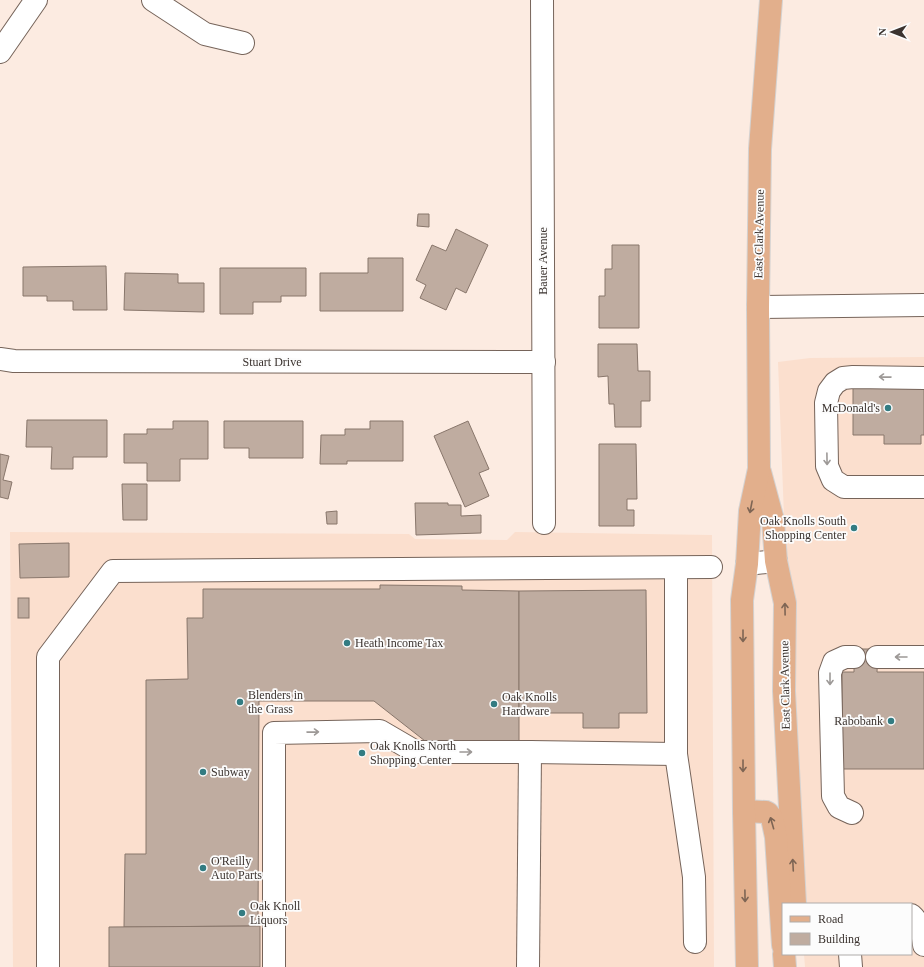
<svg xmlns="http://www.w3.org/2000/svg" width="924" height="967" viewBox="0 0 924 967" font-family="Georgia,serif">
<rect width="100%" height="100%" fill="#fcebe1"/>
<g fill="#fbdfce">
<path d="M924 357V967H805L804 954H911V904H802L791 695 778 362 810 358Z"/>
<path d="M10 532 409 534 415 539 507 540 515 532 712 535 714 967H13Z"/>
</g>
<g fill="#bfaca0" stroke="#88766b">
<path d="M418 214H429V227L417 226Z"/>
<path d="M456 229 488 245 466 293 456 288 446 310 420 298 426 285 416 280 432 245 446 251Z"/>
<path d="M612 245H639V328H599V296H605V269H612Z"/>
<path d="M368 258H403V311H320V273H368Z"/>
<path d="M106 266 107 310H73V301H47V296H23V267Z"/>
<path d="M220 268H306V296H281V302H253V314H220Z"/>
<path d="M125 273 178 274V283H204V312L124 310Z"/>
<path d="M598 344H637L638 371H650V401H641V427H615L614 404H609L608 376 598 377Z"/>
<path d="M853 381H924V435H921V444H884V435H853Z"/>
<path d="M27 420H107V457H73V469H51L52 447H26Z"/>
<path d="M173 421H208V459H180V481H147V463H124V434H147V429H173Z"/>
<path d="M224 421H303V458H249V448H224Z"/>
<path d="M370 421H403V461H347V464H320L321 435H345V429H370Z"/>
<path d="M468 421 489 469 479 473 489 496 465 507 434 436Z"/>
<path d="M599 444H636L637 499H627V510H634V526H599Z"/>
<path d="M0 454 9 456 3 480 12 482 8 499 0 497Z"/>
<path d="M122 484H147V520H123Z"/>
<path d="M415 503H448V505H461V516L481 515V533L416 535Z"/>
<path d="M337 511V524H327L326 512Z"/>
<path d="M69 543V577L20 578 19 544Z"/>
<path d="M380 585 462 586V590L519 591V741H425L374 701H259L258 926 124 927 125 854H146V680L188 679 187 618H203V589H380Z"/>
<path d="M646 590 647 713H619V728H583V713H519V591Z"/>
<rect x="18" y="598" width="11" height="20"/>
<path d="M854 649H878L877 672H924V769H842V672H854Z"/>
<path d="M260 926V967H109V927Z"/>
</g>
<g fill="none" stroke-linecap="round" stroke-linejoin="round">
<g stroke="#76645a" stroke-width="24">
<g id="minor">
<path d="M153 0 205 34 243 43"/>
<path d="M542 0 544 523"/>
<path d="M0 52 36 0"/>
<path d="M758 307 924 305"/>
<path d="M0 359 14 361 544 362"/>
<path d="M924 378 853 377 843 378 835 383 829 391 826 403 827 466 833 480 844 487H924"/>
<path d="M747 564 776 561"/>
<path d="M676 568V754L694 877 695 942"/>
<path d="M877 657H924"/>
<path d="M852 813 839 807 833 796 830 673 834 662 845 657H854"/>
<path d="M911 915C920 923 923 934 924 945"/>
<path d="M850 954 851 967"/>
<path d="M48 967V657L113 571 711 567"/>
<path d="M274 967V733L380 731 416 752H530L676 754"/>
<path d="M528 967 530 752"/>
</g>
</g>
<g stroke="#d4d2d1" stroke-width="24">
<g id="major">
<path d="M760 472 773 520 776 561 785 603 784 691 795 904"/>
<path d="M744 811 766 812 768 813 772 818 776 837 783 945"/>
<path d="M784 954 785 967"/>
<path d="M747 967 744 811 742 600 747 564 750 511 759 469 758 307 760 149 771 0"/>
</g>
</g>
<use href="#minor" stroke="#fff" stroke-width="22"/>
<use href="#major" stroke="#e2af8c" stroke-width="22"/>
</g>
<defs><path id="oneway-shaft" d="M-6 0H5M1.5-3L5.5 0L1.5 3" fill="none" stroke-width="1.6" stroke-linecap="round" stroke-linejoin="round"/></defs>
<g stroke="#9d9997">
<use href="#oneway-shaft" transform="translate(885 377) rotate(-179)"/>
<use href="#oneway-shaft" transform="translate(827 459) rotate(89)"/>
<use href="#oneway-shaft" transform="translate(901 657) rotate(-180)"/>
<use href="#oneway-shaft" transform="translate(830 679) rotate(90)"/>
<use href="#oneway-shaft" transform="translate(313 732) rotate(-1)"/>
<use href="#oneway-shaft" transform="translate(466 752)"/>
</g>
<g stroke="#7e6554">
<use href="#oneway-shaft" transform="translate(751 507) rotate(101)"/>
<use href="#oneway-shaft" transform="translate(785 609) rotate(-91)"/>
<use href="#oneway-shaft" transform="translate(743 636) rotate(90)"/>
<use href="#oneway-shaft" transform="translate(743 766) rotate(90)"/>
<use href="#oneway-shaft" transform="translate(772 823) rotate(-106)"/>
<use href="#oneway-shaft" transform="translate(793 865) rotate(-93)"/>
<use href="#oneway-shaft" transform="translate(745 896) rotate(89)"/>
</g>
<g fill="#337c82" stroke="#fcfcfc" stroke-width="1.5">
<circle cx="888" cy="408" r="4"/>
<circle cx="854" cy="528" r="4"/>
<circle cx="347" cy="643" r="4"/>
<circle cx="240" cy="702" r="4"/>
<circle cx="494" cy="704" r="4"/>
<circle cx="891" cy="721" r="4"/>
<circle cx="362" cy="753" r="4"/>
<circle cx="203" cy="772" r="4"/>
<circle cx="203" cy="868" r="4"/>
<circle cx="242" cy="913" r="4"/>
</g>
<g text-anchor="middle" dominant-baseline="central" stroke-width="3.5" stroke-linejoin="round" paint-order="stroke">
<g font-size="12" fill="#3b332f" stroke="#fcfcfc">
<text transform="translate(759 234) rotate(-89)">East Clark Avenue</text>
<text transform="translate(543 261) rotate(-90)">Bauer Avenue</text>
<text x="272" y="362">Stuart Drive</text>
<text transform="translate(785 685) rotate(-91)">East Clark Avenue</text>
</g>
<g font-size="12" fill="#3b332f" stroke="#fcfcfc" text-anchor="start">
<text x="880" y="408" text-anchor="end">McDonald's</text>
<text x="846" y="521" text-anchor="end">Oak Knolls South<tspan x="846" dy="14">Shopping Center</tspan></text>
<text x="355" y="643">Heath Income Tax</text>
<text x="248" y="695">Blenders in<tspan x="248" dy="14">the Grass</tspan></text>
<text x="502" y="697">Oak Knolls<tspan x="502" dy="14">Hardware</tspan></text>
<text x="883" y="721" text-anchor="end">Rabobank</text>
<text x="370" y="746">Oak Knolls North<tspan x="370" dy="14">Shopping Center</tspan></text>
<text x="211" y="772">Subway</text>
<text x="211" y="861">O'Reilly<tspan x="211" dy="14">Auto Parts</tspan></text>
<text x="250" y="906">Oak Knoll<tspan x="250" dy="14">Liquors</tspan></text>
</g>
</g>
<rect x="782" y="903" width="130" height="52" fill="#fcfcfc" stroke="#afacaa"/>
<rect x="790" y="916" width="20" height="6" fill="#e2af8c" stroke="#afacaa"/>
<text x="818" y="923" font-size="12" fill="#3b332f">Road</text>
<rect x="790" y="933" width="20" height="12" fill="#bfaca0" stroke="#afacaa"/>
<text x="818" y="943" font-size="12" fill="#3b332f">Building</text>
<g transform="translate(892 32) rotate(270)" stroke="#fcfcfc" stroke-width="3" paint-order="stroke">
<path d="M0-3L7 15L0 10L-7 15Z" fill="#3b332f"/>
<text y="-6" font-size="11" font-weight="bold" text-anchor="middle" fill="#3b332f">N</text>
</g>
</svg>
